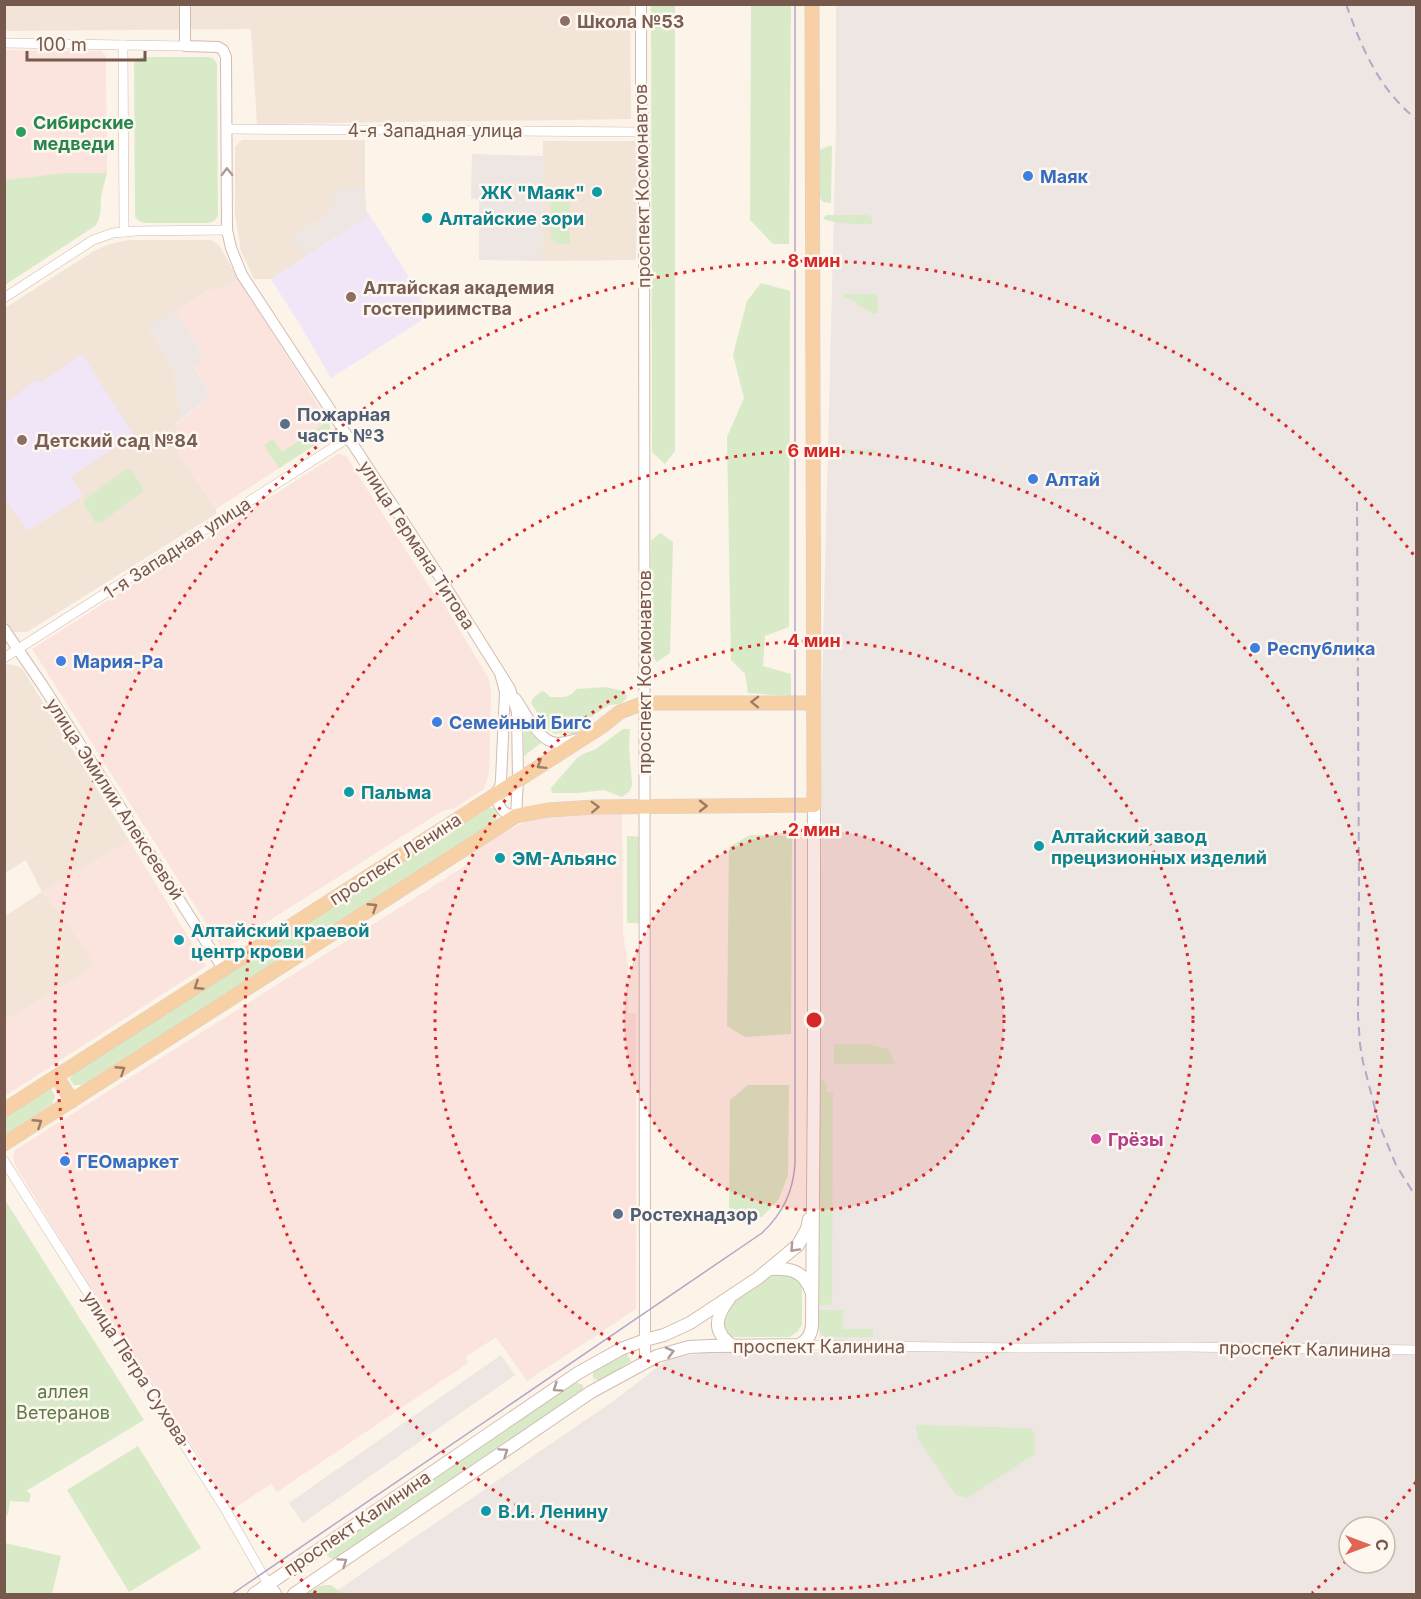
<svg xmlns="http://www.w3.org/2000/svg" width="1421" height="1599" viewBox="0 0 1421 1599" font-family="Inter,sans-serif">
<rect width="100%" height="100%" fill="#fcf3e9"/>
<g fill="#f3e4d8">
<path d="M4 5H630L631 119 257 124 251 29 5 31Z"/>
<path d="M242 140H365V188L338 189 328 214 293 237 305 257 271 279H254L241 251 235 213V147Z"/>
<path d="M543 141H638L636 260 542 261Z"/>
<path d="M128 240H211L219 245 239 280 223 287 207 291 149 327 174 370 181 419 176 424V444L181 458 216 509V514L27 632H12L5 620V308L94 251 110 244Z"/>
<path d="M7 664 21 667 129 840 43 892 71 928 96 966 5 1021 4 917 42 892 26 860 5 873 4 666Z"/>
</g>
<g fill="#fbe4de">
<path d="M5 50 101 51 106 56 107 173H63L5 180Z"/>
<path d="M239 280 328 421 331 430 329 436 323 440 216 509 181 458 176 444V424L209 398 204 383 193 366 200 350 176 310 207 291 223 287Z"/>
<path d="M338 454 346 456 432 591 444 604 489 679 491 692 489 774 484 789 453 809 444 810 223 950 32 649Z"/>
<path d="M622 811 623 933 628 964V1013H636V1309L527 1381 496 1337 466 1357 468 1363 277 1492 271 1484 233 1509 83 1276 15 1165 13 1157 15 1150 470 863 474 852 503 833 527 821 549 816Z"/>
<path d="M129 840 206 966 5 1096V1021L95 966 71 928 42 892Z"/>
</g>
<g fill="#ede6e2" fill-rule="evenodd">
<path d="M836 5H1416V1594H332L615 1400 668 1359 712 1351 819 1352 822 691 836 129ZM1349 1527H1385V1563H1349Z"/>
<path d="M472 154 543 156 542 261 479 260V200L471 198Z"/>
<path d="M338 188H365L366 210 370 216 305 257 292 238 328 214Z"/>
<path d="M176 310 200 350 202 361 193 367 204 383 209 398 181 419 174 370 149 326Z"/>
<path d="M501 1355 515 1375 303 1523 289 1503Z"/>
</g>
<g fill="#f0e6f8">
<path d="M370 216 404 269 430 315 331 378 299 323 271 279Z"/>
<path d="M82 354 134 435 71 477 83 496 27 531 5 499V404L35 380 40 383Z"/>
</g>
<g fill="#d9eac8">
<path d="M651 5H675V451L665 464 652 452Z"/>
<path d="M751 5H791L789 244H773L750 220Z"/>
<path d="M142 57H209L214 59 217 64 218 216 214 221 208 223H145L139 221 135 217 134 64 137 59Z"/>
<path d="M829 146H832L831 203 823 202 820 198V150Z"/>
<path d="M63 173H107C105 181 102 190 101 198 100 209 102 217 95 226L5 285V180Z"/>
<path d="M551 199H570V244H557L551 237Z"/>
<path d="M826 215H867L872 218V224C855 224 839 224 823 219Z"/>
<path d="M761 283 790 291 789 627 765 636 763 666 791 674V696L748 693 745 674 731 660 727 437 744 398 733 355 747 301Z"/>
<path d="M843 294H877L878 312 875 314C864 310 855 300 843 297Z"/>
<path d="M328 421 331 430 329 436 279 468 264 445 273 439 282 452Z"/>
<path d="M829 449 876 450V453H829Z"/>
<path d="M126 469 131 470 143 488V492L100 523 95 522 84 504 85 499Z"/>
<path d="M660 533 673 542 670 653 657 662 650 653 651 541Z"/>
<path d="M606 687 623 691 627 695 626 699 620 704 609 705 588 719 585 722C585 730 580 736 571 734 569 734 568 733 566 732 562 732 558 734 555 734L548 730 531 703 533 698 542 691 545 692 550 697C561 697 570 699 576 689Z"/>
<path d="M524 720 532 734 541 743 524 756Z"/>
<path d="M623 729H630L629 747 632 784C631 791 628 793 622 797L604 790 578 793H552L551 788 578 757 583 754 596 749Z"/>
<path d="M486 807 494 808 498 814 495 822 82 1085H74L70 1079 73 1072Z"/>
<path d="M750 835 792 836 791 1034 745 1037 727 1026 729 847Z"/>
<path d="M627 836 641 837 640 923H627Z"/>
<path d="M834 1044H867L889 1049 895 1064H834Z"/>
<path d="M823 1080 826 1082 827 1092H833L832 1302 830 1305H817V1084Z"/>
<path d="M748 1085H789L788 1175 779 1199 762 1217 729 1218 730 1100Z"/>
<path d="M51 1089 55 1096 52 1104 5 1135V1116L43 1091Z"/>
<path d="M5 1200 144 1420 26 1491 31 1494 29 1502 10 1501 8 1515 5 1516Z"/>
<path d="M787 1272 802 1283V1324L798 1331 790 1337H731C719 1331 724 1314 731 1304 735 1299 771 1276 778 1273 781 1272 784 1273 787 1272Z"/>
<path d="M817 1310H843V1329H873V1337H826C815 1331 818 1320 817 1310Z"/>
<path d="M625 1351 631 1361 602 1380H597L593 1378V1371Z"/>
<path d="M576 1382 583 1385V1392L335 1559 330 1558 327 1555V1550Z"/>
<path d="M916 1425 1030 1428 1035 1434V1454L967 1498 956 1495 918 1439Z"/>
<path d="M138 1446 201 1548 129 1592 67 1490Z"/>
<path d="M5 1543 61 1556 52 1594H5Z"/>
<path d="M325 1585H331L343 1594H307L320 1586Z"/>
</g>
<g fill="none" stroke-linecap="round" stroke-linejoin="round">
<g stroke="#d0bcb1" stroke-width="10">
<g id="minor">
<path d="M4 43 185 46"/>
<path d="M123 45 124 232"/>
<path d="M227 129 644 132"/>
<path d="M4 298 93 240 113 233 136 231 227 230"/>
<path d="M4 658 348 438"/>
<path d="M4 1161 224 1507 268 1584"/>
<path d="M799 1345 1022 1348 1185 1347 1416 1350"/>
</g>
</g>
<g stroke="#d0bcb1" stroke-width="12">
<g id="tertiary">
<path d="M185 4V46L218 47 223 50 226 57 227 230 231 248 242 275 439 576 500 673 510 689 517 712 518 779 516 816C501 814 501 808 494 795L500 787 501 780 505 692 500 673"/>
<path d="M641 4V89L644 132 645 1362"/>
<path d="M4 629 43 686 224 970"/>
<path d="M516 699C524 711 540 743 557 743 565 743 573 740 580 738"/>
</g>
</g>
<g stroke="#d3bcaf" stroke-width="14">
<g id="secondary">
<path d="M771 1269C791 1268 804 1271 811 1291"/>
<path d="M729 1299C715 1317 712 1332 733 1346"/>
<path d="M268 1584 275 1594"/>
<path d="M254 1594 578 1373 621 1349 645 1340 664 1335 690 1323 758 1278 798 1245 807 1229 809 1219"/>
<path d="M294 1594 591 1392 657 1356 689 1347 710 1346 799 1345C808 1340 811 1335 812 1325L814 1069V805"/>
</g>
</g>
<g stroke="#d9d0cd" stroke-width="15">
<g id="primary">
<path d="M57 1077 72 1101"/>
<path d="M4 1110 601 727 620 712 644 703H814"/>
<path d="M4 1144 516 816 548 810 595 807 814 805 812 4"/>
</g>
</g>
<use href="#minor" stroke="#fff" stroke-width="9"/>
<use href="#tertiary" stroke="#fff" stroke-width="10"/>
<use href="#secondary" stroke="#fff" stroke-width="12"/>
<use href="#primary" stroke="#f7d1a5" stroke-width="14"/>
<path stroke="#b5a7c6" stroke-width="1.5" d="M232 1594 762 1233C783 1213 793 1192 795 1164V4"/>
<g stroke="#b5a7c6" stroke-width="2" stroke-dasharray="9 6" stroke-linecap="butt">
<path d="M1346 4C1362 49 1379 89 1416 119"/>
<path d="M1357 502 1359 891 1358 1016 1360 1044 1363 1062 1379 1124 1396 1165 1416 1197"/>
</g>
</g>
<defs><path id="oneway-chevron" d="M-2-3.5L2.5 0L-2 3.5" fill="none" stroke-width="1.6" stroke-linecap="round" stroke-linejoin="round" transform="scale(1.5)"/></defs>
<g stroke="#ad9b94">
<use href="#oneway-chevron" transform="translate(227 172) rotate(-91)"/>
<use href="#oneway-chevron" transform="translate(794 1248) rotate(133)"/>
<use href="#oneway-chevron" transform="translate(670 1352) rotate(-15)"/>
<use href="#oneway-chevron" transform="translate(557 1388) rotate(146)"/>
<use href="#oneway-chevron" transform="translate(504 1452) rotate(-34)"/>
<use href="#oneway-chevron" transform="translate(343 1562) rotate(-34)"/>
</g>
<g stroke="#9d7c67">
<use href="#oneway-chevron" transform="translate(755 702) rotate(-179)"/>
<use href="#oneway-chevron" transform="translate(541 765) rotate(148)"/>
<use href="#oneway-chevron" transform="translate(703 806)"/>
<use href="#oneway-chevron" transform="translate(595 807) rotate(-2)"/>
<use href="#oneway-chevron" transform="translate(373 907) rotate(-33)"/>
<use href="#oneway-chevron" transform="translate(198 986) rotate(147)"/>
<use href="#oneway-chevron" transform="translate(121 1070) rotate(-33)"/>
<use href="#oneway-chevron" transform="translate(38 1123) rotate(-33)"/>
</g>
<circle cx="814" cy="1020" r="190" fill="#d62828" fill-opacity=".12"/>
<g fill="none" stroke="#d62828" stroke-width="3" stroke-dasharray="3 6">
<circle cx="814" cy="1020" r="190"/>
<circle cx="814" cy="1020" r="379"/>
<circle cx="814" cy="1020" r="569"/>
<path d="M1416 1482A759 759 0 0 1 1382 1523M1346 1561A759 759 0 0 1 1312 1593M316 1593A759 759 0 1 1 1416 558"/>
</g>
<g fill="#8d6e63" stroke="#fef7f0" stroke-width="2">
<circle cx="565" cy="21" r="6"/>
<circle cx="351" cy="297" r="6"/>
<circle cx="22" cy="440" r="6"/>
</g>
<circle fill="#2e9e5b" stroke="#fef7f0" stroke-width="2" cx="21" cy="132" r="6"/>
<g fill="#3f7fe0" stroke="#fef7f0" stroke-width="2">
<circle cx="1028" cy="176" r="6"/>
<circle cx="1033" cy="479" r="6"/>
<circle cx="1255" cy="648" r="6"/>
<circle cx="61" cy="661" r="6"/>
<circle cx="437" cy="722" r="6"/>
<circle cx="65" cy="1161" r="6"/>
</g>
<g fill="#0f9aa8" stroke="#fef7f0" stroke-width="2">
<circle cx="597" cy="192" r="6"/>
<circle cx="427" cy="218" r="6"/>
<circle cx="349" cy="792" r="6"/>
<circle cx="1039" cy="846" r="6"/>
<circle cx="500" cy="858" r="6"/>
<circle cx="179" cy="940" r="6"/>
<circle cx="486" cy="1511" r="6"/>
</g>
<g fill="#5c6f8a" stroke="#fef7f0" stroke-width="2">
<circle cx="285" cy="424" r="6"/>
<circle cx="618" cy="1214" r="6"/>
</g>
<circle fill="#d1479c" stroke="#fef7f0" stroke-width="2" cx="1096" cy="1139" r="6"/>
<g text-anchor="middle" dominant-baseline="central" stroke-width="5" stroke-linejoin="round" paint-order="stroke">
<g font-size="18" font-weight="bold" fill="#785e54" stroke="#fef7f0" text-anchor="start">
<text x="577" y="21">Школа №53</text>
<text x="363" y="287">Алтайская академия<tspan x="363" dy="21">гостеприимства</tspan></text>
<text x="34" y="440">Детский сад №84</text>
</g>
<g font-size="18" font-weight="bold" fill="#27864d" stroke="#fef7f0" text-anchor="start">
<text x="33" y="122">Сибирские<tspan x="33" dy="21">медведи</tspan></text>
</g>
<g font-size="18" fill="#76584d" stroke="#fef7f0">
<text x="435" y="130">4-я Западная улица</text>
<text transform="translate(642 186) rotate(-91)">проспект Космонавтов</text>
<text transform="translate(417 545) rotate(57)">улица Германа Титова</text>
<text transform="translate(177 548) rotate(-33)">1-я Западная улица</text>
<text transform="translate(644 672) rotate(-90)">проспект Космонавтов</text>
<text transform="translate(115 799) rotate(57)">улица Эмилии Алексеевой</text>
<text transform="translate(395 859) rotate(-33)">проспект Ленина</text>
<text x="819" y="1346">проспект Калинина</text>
<text transform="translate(1305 1349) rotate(1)">проспект Калинина</text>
<text transform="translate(136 1368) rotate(57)">улица Петра Сухова</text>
<text transform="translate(357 1523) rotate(-34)">проспект Калинина</text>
</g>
<g font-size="18" font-weight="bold" fill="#366cbe" stroke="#fef7f0" text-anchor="start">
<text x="1040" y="176">Маяк</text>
<text x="1045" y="479">Алтай</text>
<text x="1267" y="648">Республика</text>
<text x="73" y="661">Мария-Ра</text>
<text x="449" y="722">Семейный Бигс</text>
<text x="77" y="1161">ГЕОмаркет</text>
</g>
<g font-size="18" font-weight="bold" fill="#0d838f" stroke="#fef7f0" text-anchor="start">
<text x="585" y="192" text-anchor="end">ЖК "Маяк"</text>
<text x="439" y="218">Алтайские зори</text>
<text x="361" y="792">Пальма</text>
<text x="1051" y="836">Алтайский завод<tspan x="1051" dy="21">прецизионных изделий</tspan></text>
<text x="512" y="858">ЭМ-Альянс</text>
<text x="191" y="930">Алтайский краевой<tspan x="191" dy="21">центр крови</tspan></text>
<text x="498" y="1511">В.И. Ленину</text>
</g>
<g font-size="18" font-weight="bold" fill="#4e5e75" stroke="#fef7f0" text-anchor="start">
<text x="297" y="414">Пожарная<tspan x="297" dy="21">часть №3</tspan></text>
<text x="630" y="1214">Ростехнадзор</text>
</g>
<g font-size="18" font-weight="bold" fill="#b23c85" stroke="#fef7f0" text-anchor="start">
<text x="1108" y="1139">Грёзы</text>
</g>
<g font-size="18" fill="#5b7b45" stroke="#fef7f0">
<text x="63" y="1391">аллея<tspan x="63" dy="21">Ветеранов</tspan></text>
</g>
</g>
<circle cx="814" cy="1020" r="9" fill="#d62828" stroke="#fef7f0" stroke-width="3"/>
<g font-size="18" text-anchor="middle" font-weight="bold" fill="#d62828" stroke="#fef7f0" stroke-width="5" stroke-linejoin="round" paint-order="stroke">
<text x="814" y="267">8 мин</text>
<text x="814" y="457">6 мин</text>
<text x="814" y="647">4 мин</text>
<text x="814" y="836">2 мин</text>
</g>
<rect width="1421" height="1599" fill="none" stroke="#76584d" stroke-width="12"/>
<g transform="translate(1367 1545) rotate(90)"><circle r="28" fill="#fef7f0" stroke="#c8b7af" stroke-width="1.5"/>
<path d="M0-4.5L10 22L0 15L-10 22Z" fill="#e06654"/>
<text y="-9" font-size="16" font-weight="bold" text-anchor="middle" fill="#76584d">С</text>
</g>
<path d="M27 51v9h118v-9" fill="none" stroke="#76584d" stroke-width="3"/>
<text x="36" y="51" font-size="18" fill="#76584d" stroke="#fef7f0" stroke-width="4.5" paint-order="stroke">100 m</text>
</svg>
